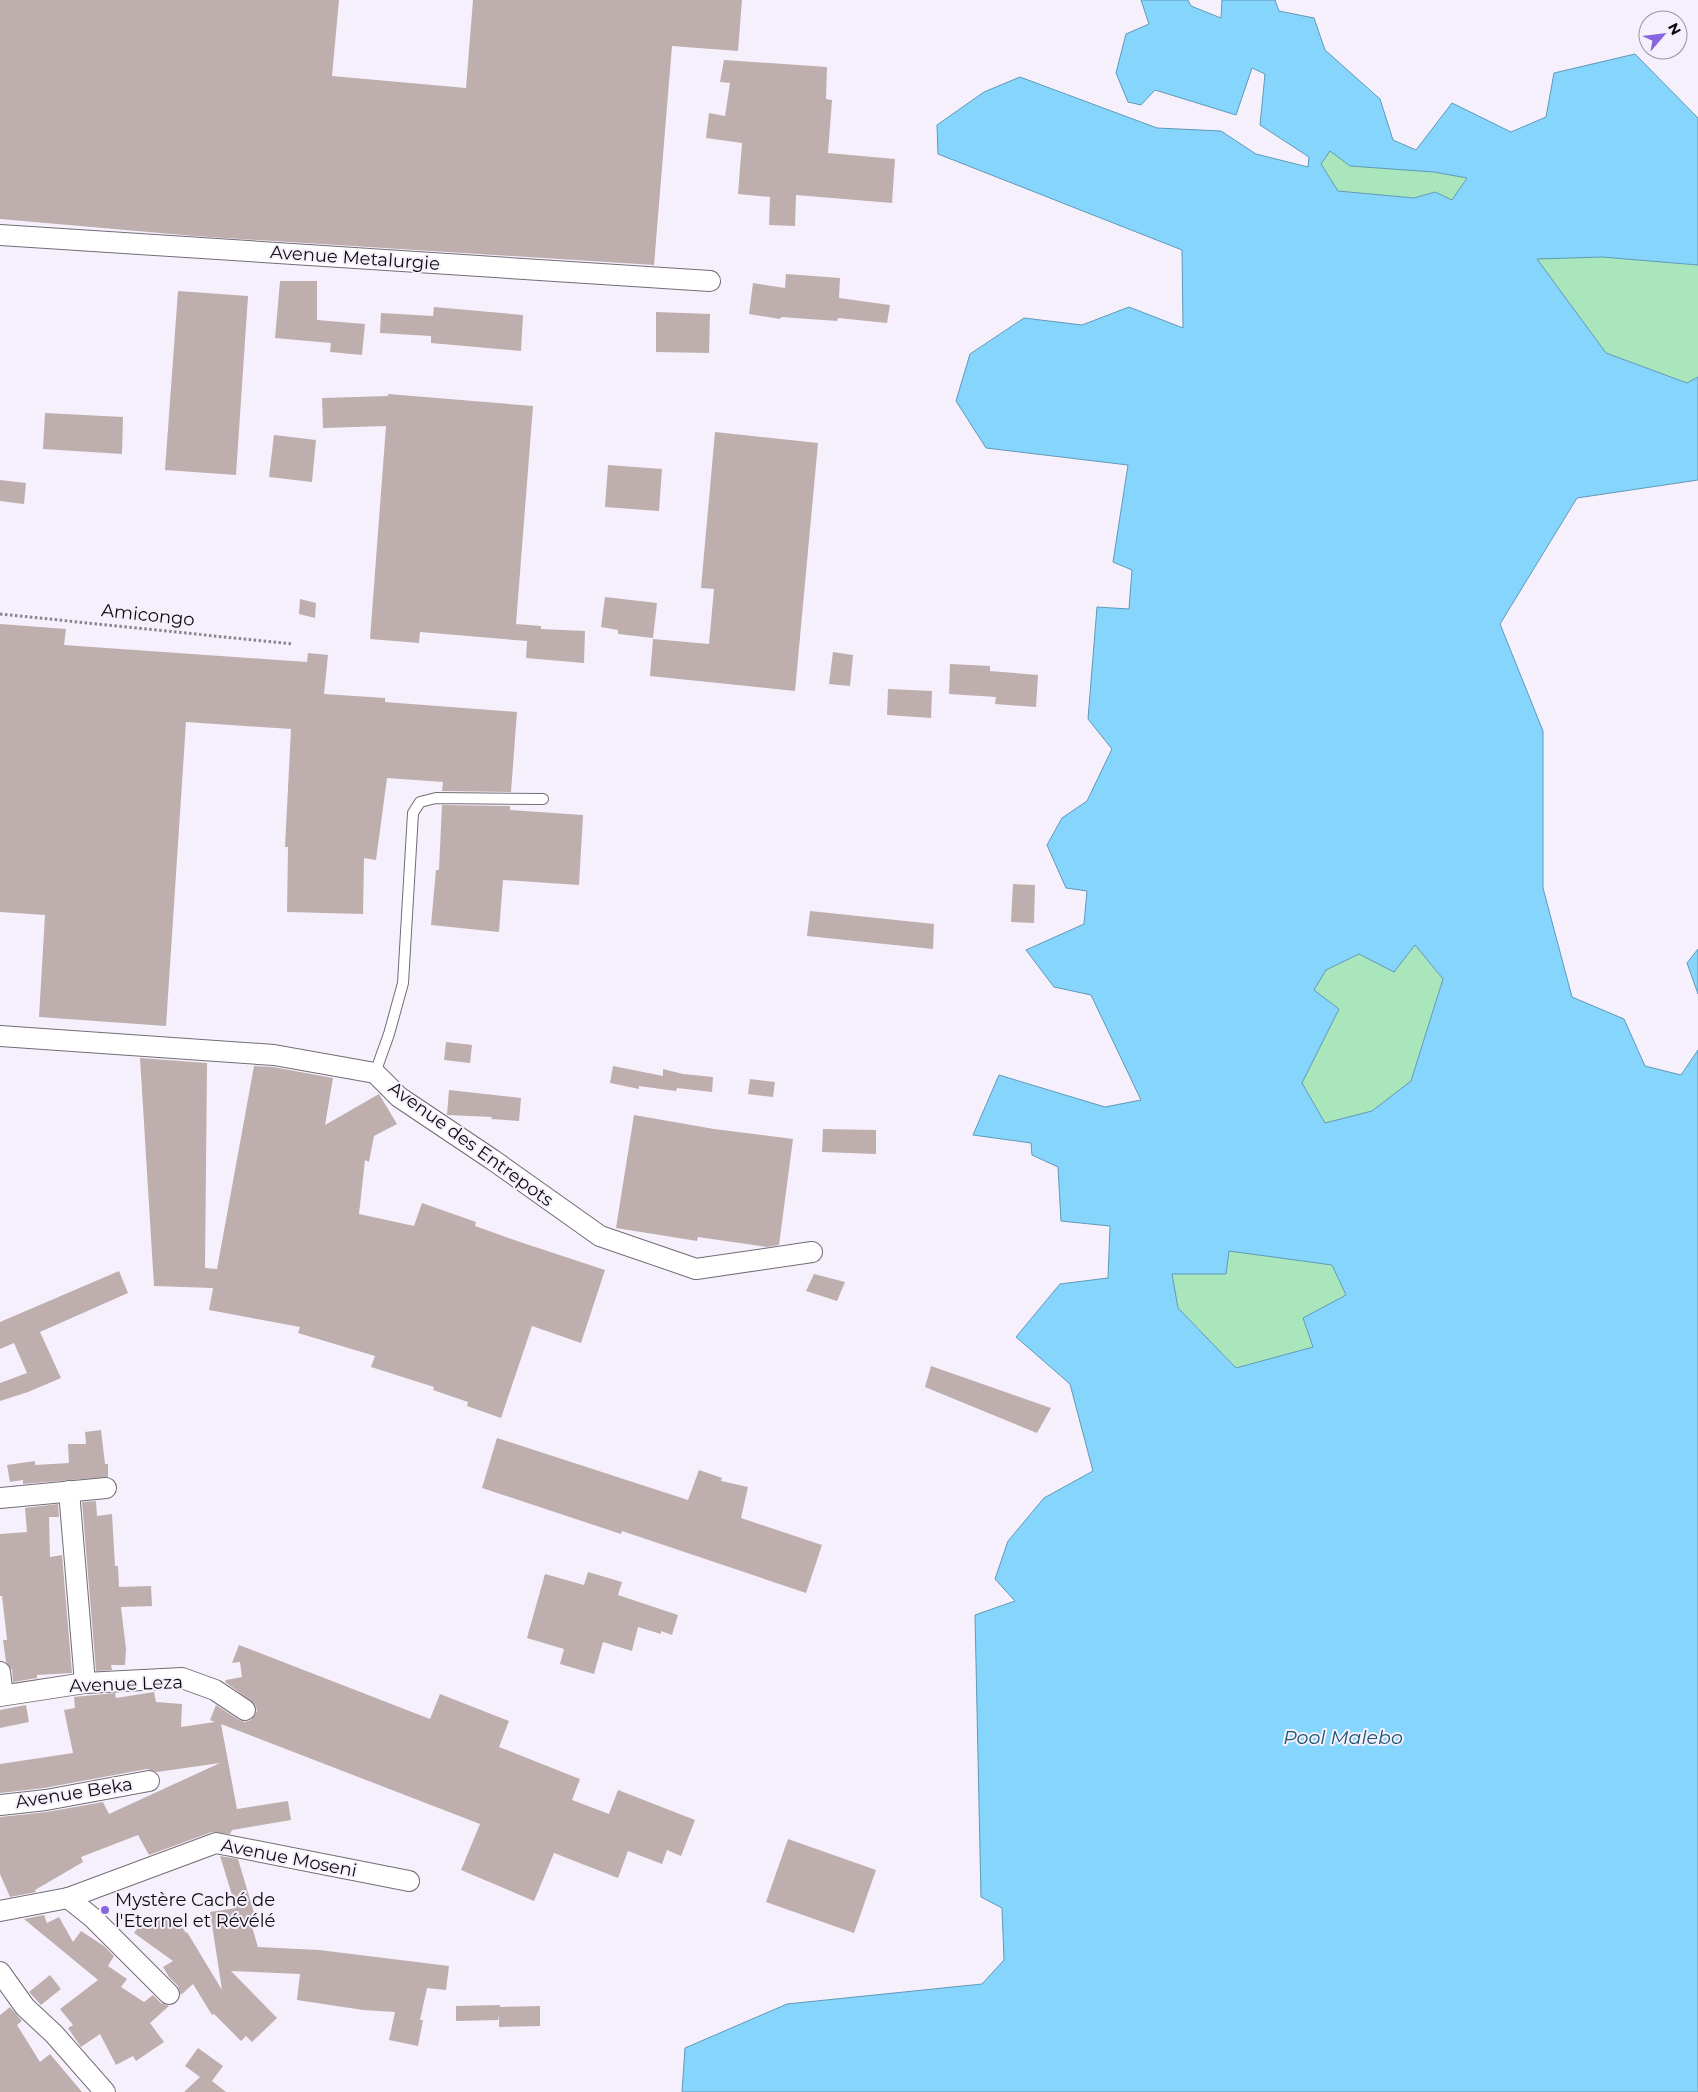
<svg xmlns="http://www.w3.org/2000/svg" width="1698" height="2092" viewBox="0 0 1698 2092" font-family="Montserrat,sans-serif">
<rect width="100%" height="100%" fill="#f6f0fc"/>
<g fill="#aae6bb">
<path d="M1330 150 1434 172 1467 177 1452 201 1435 192 1414 198 1338 191 1320 164Z"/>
<path d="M1602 257 1698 265V377L1687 383 1606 353 1536 258Z"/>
<path d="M1415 945 1443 979 1411 1081 1372 1111 1325 1123 1302 1083 1339 1009 1314 990 1326 970 1359 954Z"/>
<path d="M1229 1251 1332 1265 1346 1295 1304 1318 1313 1347 1236 1368 1178 1308 1172 1274H1225Z"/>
</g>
<g fill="#85d5fd" stroke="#6199b6" fill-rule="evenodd">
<path d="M1141 0H1188L1191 6 1221 18 1222 0H1275L1279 11 1314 18 1325 50 1380 99 1393 140 1416 150 1452 103 1511 132 1546 117 1554 73 1635 54 1698 118V265L1602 257 1537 259 1606 353 1687 383 1698 377V480L1577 498 1500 624 1543 731V888L1572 997 1624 1019 1645 1066 1681 1075 1698 1050V2092H682L685 2048 787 2004 982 1984 1004 1960 1002 1908 981 1897 975 1615 1015 1601 995 1579 1008 1541 1044 1498 1093 1471 1070 1384 1016 1337 1060 1284 1108 1278 1110 1226 1061 1221 1058 1167 1032 1155 1031 1143 973 1135 999 1075 1105 1107 1141 1100 1091 995 1054 987 1026 950 1084 924 1087 891 1066 888 1047 845 1062 818 1087 801 1112 749 1088 719 1097 607 1129 609 1132 570 1113 562 1128 465 986 448 956 401 970 354 1024 318 1082 325 1129 307 1183 328 1182 250 938 154 937 125 984 92 1020 77 1157 128 1221 131 1256 154 1308 167 1309 157 1260 125 1265 74 1252 68 1236 115 1155 90 1141 105 1128 102 1116 73 1126 34 1149 24ZM1330 151 1350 166 1434 172 1467 178 1452 200 1435 192 1414 198 1338 191 1321 164ZM1415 945 1443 979 1411 1081 1372 1111 1325 1123 1302 1083 1339 1009 1314 990 1326 970 1359 954 1394 972ZM1229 1251 1332 1265 1346 1295 1303 1318 1313 1347 1236 1368 1178 1308 1172 1274H1226Z"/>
<path d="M1698 949V994L1687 963Z"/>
</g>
<g fill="#beafae">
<path d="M0 0H339L332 76 466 88 473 0H742L738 51 672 46 654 265 194 236 0 219Z"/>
<path d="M724 60 827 67 826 99 832 100 828 153 895 159 892 203 796 195 795 226 769 225 770 197 738 194 742 143 706 138 709 113 725 116 730 83 720 82Z"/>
<path d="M786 274 840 278 839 298 890 305 887 323 838 318 837 321 781 317 780 319 749 314 753 283 785 288Z"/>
<path d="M280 281H317V320L365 324 362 355 330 352 331 343 275 338Z"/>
<path d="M178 291 248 296 236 475 165 470Z"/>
<path d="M434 307 523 315 521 351 431 343V336L380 333 381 313 433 316Z"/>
<path d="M656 312 710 314 709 353 656 352Z"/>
<path d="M388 394 533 406 516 624 541 626V629L585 631 584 663 526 658 527 641 420 632 419 643 370 639 386 426 323 428 322 398 388 396Z"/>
<path d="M45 413 123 417 122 454 43 449Z"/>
<path d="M715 432 818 443 795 691 650 676 653 639 709 644 714 589 701 588Z"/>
<path d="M274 435 316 440 312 482 269 477Z"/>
<path d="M608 465 662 469 659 511 605 507Z"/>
<path d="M0 480 26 483 24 504 0 501Z"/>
<path d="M605 597 657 603 653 638 618 634V630L601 627Z"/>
<path d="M300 599 316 603 315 618 299 614Z"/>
<path d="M0 624 66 629 64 645 307 662 308 653 328 655 324 694 385 698V702L517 712 511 792 442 791 443 782 387 778 376 860 364 858 363 914 287 912 288 847H285L291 729 186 722 166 1026 39 1017 45 915 0 912Z"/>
<path d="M833 652 853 655 850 686 829 684Z"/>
<path d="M950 664 990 666V671L1038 675 1036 707 995 704 996 697 949 694Z"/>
<path d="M888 689 932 691 931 718 887 715Z"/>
<path d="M442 805 510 806V810L583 815 579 885 503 880 499 932 431 925 436 870H439Z"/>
<path d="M1013 884 1035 885 1034 923 1011 922Z"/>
<path d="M810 911 934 924 933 949 807 936Z"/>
<path d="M446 1042 472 1045 470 1063 444 1060Z"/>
<path d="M140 1058 207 1063 205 1268 217 1269 254 1066 273 1067 333 1078 325 1125 379 1094 397 1124 374 1136 369 1162 365 1160 359 1214 414 1226 422 1203 476 1222 475 1226 520 1242 605 1270 581 1343 532 1326 501 1418 467 1406 468 1402 433 1390 434 1387 371 1367 375 1356 298 1333 300 1327 209 1310 213 1288 154 1286Z"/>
<path d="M613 1066 663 1076V1069L683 1074 713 1077 712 1092 677 1088 676 1091 639 1086V1089L610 1083Z"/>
<path d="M750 1079 775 1082 773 1097 748 1094Z"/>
<path d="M449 1090 521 1098 519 1121 491 1119 492 1117 447 1115Z"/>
<path d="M634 1115 714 1129 793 1139 779 1245 767 1247 698 1237 697 1241 616 1228Z"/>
<path d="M823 1129 876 1130V1154L822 1152Z"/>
<path d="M119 1271 128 1293 40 1332 61 1378 28 1392 0 1401V1383L27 1373 14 1343 0 1349V1322Z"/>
<path d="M814 1274 845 1282 837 1301 806 1291Z"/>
<path d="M931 1366 1051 1408 1037 1433 925 1387Z"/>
<path d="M101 1430 105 1464H108V1477L23 1484V1480L10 1482 7 1465 35 1461V1465L69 1463 68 1444H86L85 1432Z"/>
<path d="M497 1438 688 1500 699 1470 722 1478 721 1481 748 1487 741 1518 822 1545 806 1593 622 1531 621 1534 482 1488Z"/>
<path d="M96 1501 97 1516 112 1514 115 1566H118L119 1587 151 1586 152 1606 121 1607 126 1649 125 1665H111L112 1670 96 1671 82 1502Z"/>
<path d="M58 1504 59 1517H49L50 1557 62 1555 72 1673 37 1675V1678L13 1682 12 1670 6 1662 3 1640H7L2 1596H0V1534L27 1532 25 1508Z"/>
<path d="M588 1572 622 1582 618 1595 678 1615 672 1635 661 1631V1634L638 1627 632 1651 603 1642 594 1674 560 1664 564 1649 527 1638 545 1574 584 1585Z"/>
<path d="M239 1645 430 1719 440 1694 509 1721 499 1747 580 1779 572 1800 609 1814 618 1790 695 1820 681 1856 667 1850 662 1864 628 1851 618 1878 554 1853 534 1901 461 1870 480 1824 221 1724 237 1809 288 1801 291 1820 232 1830 230 1834 212 1832 149 1855 138 1835 81 1857 83 1862 35 1890 36 1892 10 1897 0 1874V1817L47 1812 103 1802 109 1814 220 1763 157 1772 147 1769 44 1788 0 1793V1764L73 1753 64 1710 75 1708 74 1697 115 1693 116 1698 154 1692 156 1702 182 1704 181 1727 215 1722 210 1720 216 1705 239 1720 245 1722 251 1720 257 1711 255 1704 225 1682 226 1680 242 1677 240 1662 232 1663Z"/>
<path d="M26 1705 29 1722 0 1728V1710Z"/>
<path d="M788 1839 876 1870 854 1933 766 1902Z"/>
<path d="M220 1856 238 1859 255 1916 249 1917 258 1947 319 1950 449 1966 446 1990 427 1988 420 2020H423L418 2046 389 2040 395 2012 363 2010 297 2000 300 1974 231 1971 277 2018 252 2042 246 2036 241 2041 214 2014 212 2015 193 1984 181 1995 178 1986 169 1977 163 1967 173 1961 134 1933 142 1922 175 1917 186 1933 187 1932 222 1990 210 1912 236 1908Z"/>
<path d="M44 1915 47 1923 59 1917 73 1942 81 1931 104 1946 114 1956 108 1966 127 1979 121 1987 144 2002 153 1995 161 2003 169 2006 150 2023 164 2042 136 2061 133 2056 116 2065 100 2034 81 2047 68 2028 73 2025 60 2009 98 1980 24 1919Z"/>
<path d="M50 1975 61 1989 41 2005 29 1992Z"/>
<path d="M500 2005V2007L540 2006V2026L499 2027V2015L498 2020 456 2021V2006Z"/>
<path d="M10 2007 22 2021 17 2025 40 2062 50 2054 82 2092H0V2015Z"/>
<path d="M198 2048 223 2066 212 2081 226 2092H184L200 2077 185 2066Z"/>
</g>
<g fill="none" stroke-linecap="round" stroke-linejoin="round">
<g stroke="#726c76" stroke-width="12">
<path id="service" d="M375 1073 389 1034 403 983 413 813 420 802 436 798 543 799"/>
</g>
<g stroke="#726c76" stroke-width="22">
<g id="minor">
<path d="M0 235 710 281"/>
<path d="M0 1036 274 1055 375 1073 399 1097 493 1160 600 1236 696 1269 812 1252"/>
<path d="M69 1491 85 1683"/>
<path d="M0 1498 106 1488"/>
<path d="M0 1672 3 1695"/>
<path d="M0 1696 85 1683 182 1678 215 1690 245 1710"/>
<path d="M0 1805 46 1800 149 1781"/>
<path d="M68 1898 93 1918 169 1994"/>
<path d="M0 1911 68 1898 216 1843 409 1881"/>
<path d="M0 1972 25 2007 54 2034 105 2092"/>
</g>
</g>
<path stroke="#89858d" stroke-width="3" stroke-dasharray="2.5 2.5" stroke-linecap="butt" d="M0 614 293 644"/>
<use href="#service" stroke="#fff" stroke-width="10"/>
<use href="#minor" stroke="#fff" stroke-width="20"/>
</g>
<circle fill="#8765e0" stroke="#f6f0fc" stroke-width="2" cx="105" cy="1910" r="5"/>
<g text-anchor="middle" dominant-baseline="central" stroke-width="4" stroke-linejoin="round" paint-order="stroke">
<g font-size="18" fill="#0e0c10" stroke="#f6f0fc">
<text transform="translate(355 258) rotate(4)">Avenue Metalurgie</text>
<text transform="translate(148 615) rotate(6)">Amicongo</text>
<text transform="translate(471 1144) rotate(36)">Avenue des Entrepots</text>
<text transform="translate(126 1684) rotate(-2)">Avenue Leza</text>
<text transform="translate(74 1793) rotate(-9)">Avenue Beka</text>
<text transform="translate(289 1858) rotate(11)">Avenue Moseni</text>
</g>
<g font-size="18" fill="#0e0c10" stroke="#f6f0fc" text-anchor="start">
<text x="115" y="1900">Mystère Caché de<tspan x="115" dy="21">l'Eternel et Révélé</tspan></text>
</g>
<g font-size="19" font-style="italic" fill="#175571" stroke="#f6f0fc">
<text x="1343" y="1737">Pool Malebo</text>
</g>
</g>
<g transform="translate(1663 35) rotate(62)"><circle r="24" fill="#f6f0fc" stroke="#99959e"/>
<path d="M0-4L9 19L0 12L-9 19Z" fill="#8765e0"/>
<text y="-8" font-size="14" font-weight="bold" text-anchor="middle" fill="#0e0c10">N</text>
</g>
</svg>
